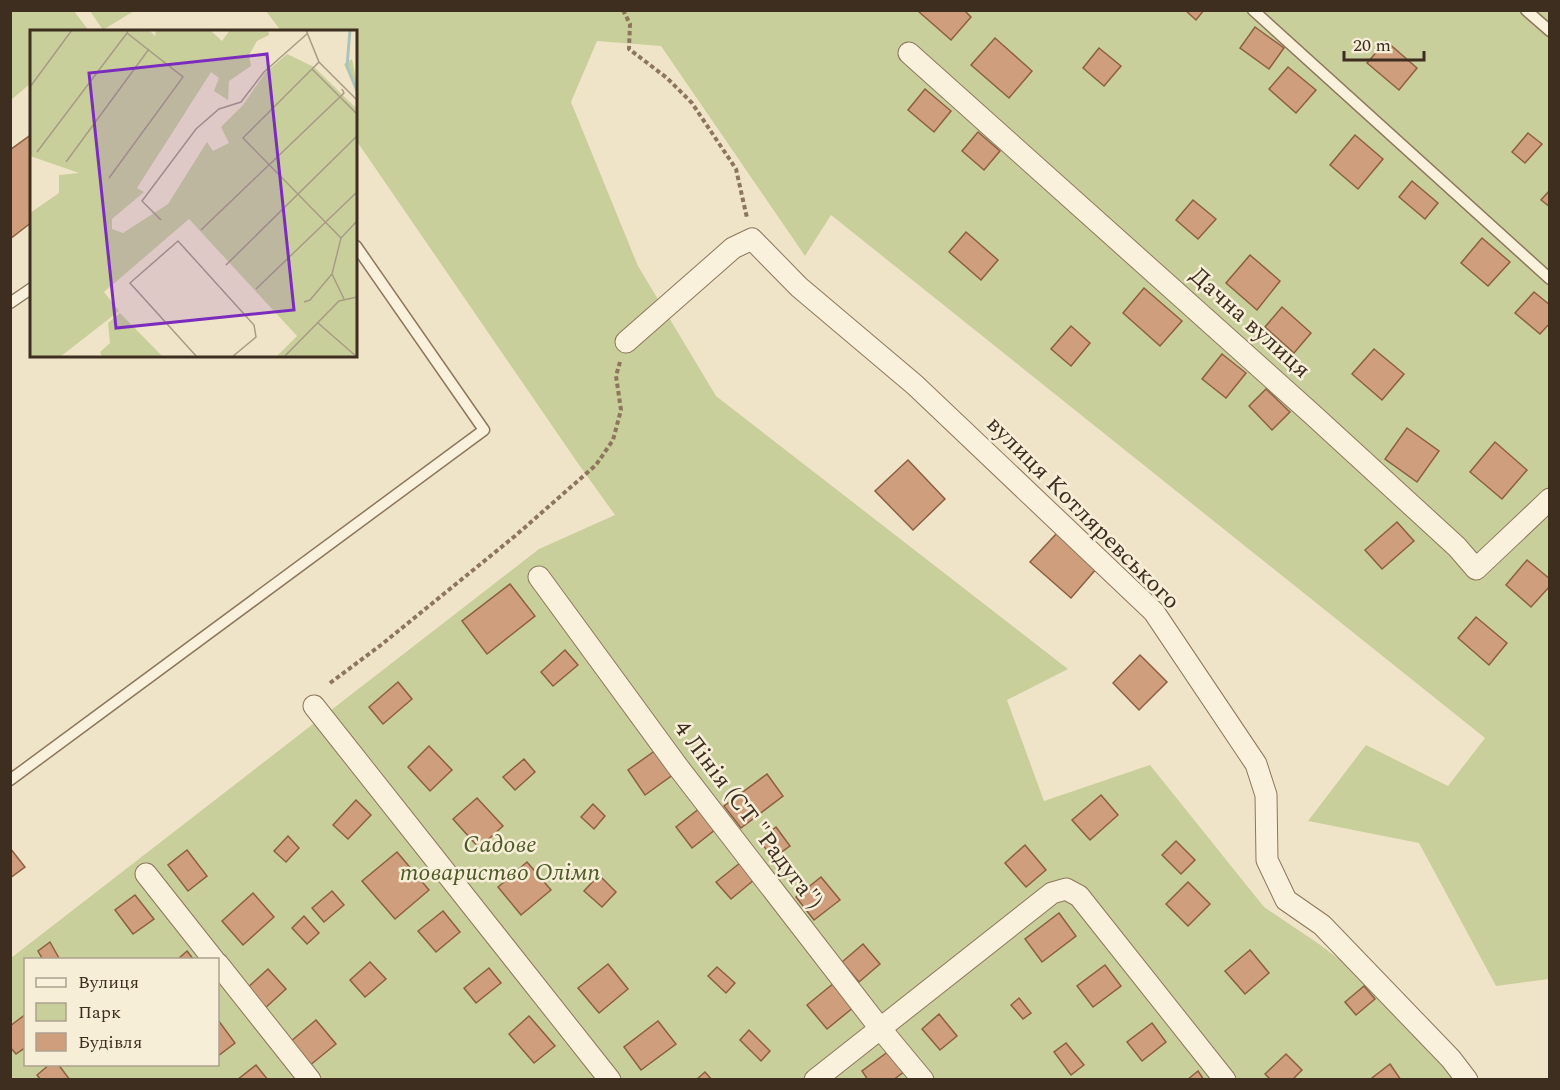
<svg xmlns="http://www.w3.org/2000/svg" width="1560" height="1090" viewBox="0 0 1560 1090" font-family="Spectral,serif">
<rect width="100%" height="100%" fill="#f0e4c8"/>
<g fill="#c9cf9b" fill-rule="evenodd">
<path d="M11 10 74 11 89 31 32 32 31 83 11 100Z"/>
<path d="M90 11H134L103 30Z"/>
<path d="M266 11H1549V979L1496 986 1419 843 1308 821 1366 745 1448 786 1485 738 831 215 805 256 661 46 597 41 571 102 638 266 716 396 1068 669 1007 700 1044 801 1150 765 1264 907 1319 944 1365 979 1456 1079 11 1080V958L539 549 615 515 577 462 356 140V32L281 31ZM26 960H218V1064H26Z"/>
</g>
<g fill="#cf9f7d" stroke="#8d5f41" stroke-width="1.5">
<path d="M964 10 971 17 951 40 918 11Z"/>
<path d="M1185 10H1204L1196 20Z"/>
<path d="M1255 27 1284 48 1269 69 1240 48Z"/>
<path d="M995 38 1032 71 1009 98 971 65Z"/>
<path d="M1386 41 1417 68 1399 90 1367 63Z"/>
<path d="M1099 48 1121 66 1104 86 1083 68Z"/>
<path d="M1288 67 1316 90 1296 113 1269 89Z"/>
<path d="M925 89 951 111 934 132 908 110Z"/>
<path d="M978 132 1000 151 984 170 962 151Z"/>
<path d="M1528 133 1542 144 1525 163 1512 152Z"/>
<path d="M32 134V222L10 239V150Z"/>
<path d="M1355 135 1383 159 1358 189 1330 165Z"/>
<path d="M1412 181 1438 203 1425 219 1399 197Z"/>
<path d="M1550 190V207L1541 200Z"/>
<path d="M1193 200 1216 219 1198 239 1176 220Z"/>
<path d="M966 232 998 260 981 280 949 252Z"/>
<path d="M1482 238 1510 262 1488 286 1461 263Z"/>
<path d="M1250 255 1280 281 1257 310 1226 283Z"/>
<path d="M1144 288 1182 321 1160 346 1123 313Z"/>
<path d="M1534 292 1550 305V323L1540 334 1515 313Z"/>
<path d="M1282 307 1311 333 1294 353 1265 327Z"/>
<path d="M1071 326 1090 343 1071 366 1051 349Z"/>
<path d="M1374 349 1404 374 1382 400 1352 374Z"/>
<path d="M1222 354 1246 373 1226 398 1202 379Z"/>
<path d="M1266 389 1290 412 1272 430 1249 406Z"/>
<path d="M1407 428 1439 451 1417 482 1385 459Z"/>
<path d="M1495 442 1527 470 1502 499 1470 472Z"/>
<path d="M908 460 945 499 913 530 875 491Z"/>
<path d="M1397 522 1414 541 1382 569 1365 550Z"/>
<path d="M1057 533 1097 568 1071 598 1030 562Z"/>
<path d="M1527 560 1550 579V586L1531 607 1506 585Z"/>
<path d="M510 584 535 616 487 654 462 621Z"/>
<path d="M1476 617 1507 643 1489 665 1458 638Z"/>
<path d="M565 650 578 665 553 686 541 672Z"/>
<path d="M1140 655 1167 682 1139 710 1113 683Z"/>
<path d="M398 682 412 699 383 724 369 707Z"/>
<path d="M429 746 452 770 430 791 408 767Z"/>
<path d="M656 750 674 774 645 795 628 770Z"/>
<path d="M524 759 535 772 515 790 503 777Z"/>
<path d="M767 774 783 796 741 828 724 806Z"/>
<path d="M1101 795 1118 815 1090 840 1072 820Z"/>
<path d="M477 798 503 826 479 848 453 819Z"/>
<path d="M356 800 371 815 348 839 333 825Z"/>
<path d="M593 804 605 816 594 829 581 817Z"/>
<path d="M700 808 716 829 692 848 676 827Z"/>
<path d="M776 827 790 846 773 858 759 840Z"/>
<path d="M288 836 299 848 286 862 274 851Z"/>
<path d="M1176 841 1195 860 1181 874 1162 855Z"/>
<path d="M1025 845 1046 870 1026 887 1005 863Z"/>
<path d="M10 848 25 867 10 878Z"/>
<path d="M187 850 207 876 188 891 168 865Z"/>
<path d="M397 852 429 890 395 919 362 881Z"/>
<path d="M527 862 551 890 521 915 498 887Z"/>
<path d="M740 863 754 880 731 899 716 882Z"/>
<path d="M599 875 616 892 602 907 584 891Z"/>
<path d="M821 877 840 900 814 920 796 897Z"/>
<path d="M1188 882 1210 904 1188 926 1166 904Z"/>
<path d="M332 891 344 905 324 922 312 908Z"/>
<path d="M253 893 274 917 243 945 222 921Z"/>
<path d="M135 895 154 919 133 934 115 910Z"/>
<path d="M443 911 460 932 436 952 418 931Z"/>
<path d="M1059 913 1076 936 1042 962 1025 939Z"/>
<path d="M304 916 319 933 307 944 292 928Z"/>
<path d="M50 942 60 960H43L38 951Z"/>
<path d="M863 944 880 964 859 982 842 962Z"/>
<path d="M1250 950 1269 973 1245 994 1225 971Z"/>
<path d="M187 951 194 960H177Z"/>
<path d="M370 962 386 979 365 997 350 980Z"/>
<path d="M608 964 628 989 599 1013 578 988Z"/>
<path d="M1105 965 1121 986 1093 1007 1077 986Z"/>
<path d="M717 967 735 983 726 993 708 976Z"/>
<path d="M489 968 501 983 476 1003 464 988Z"/>
<path d="M268 969 286 989 263 1010 245 990Z"/>
<path d="M834 983 854 1007 827 1029 807 1005Z"/>
<path d="M1364 986 1375 999 1356 1015 1345 1002Z"/>
<path d="M1019 998 1031 1013 1023 1019 1011 1005Z"/>
<path d="M26 1014V1047L16 1054 10 1047V1026Z"/>
<path d="M939 1014 957 1036 940 1050 922 1029Z"/>
<path d="M529 1016 555 1046 534 1063 509 1034Z"/>
<path d="M218 1020 235 1043 218 1056Z"/>
<path d="M316 1020 336 1044 309 1066 290 1042Z"/>
<path d="M658 1021 676 1044 641 1070 624 1047Z"/>
<path d="M1152 1023 1166 1042 1142 1061 1127 1042Z"/>
<path d="M749 1030 770 1051 761 1061 740 1040Z"/>
<path d="M1066 1043 1084 1065 1071 1075 1054 1052Z"/>
<path d="M889 1051 905 1071 893 1080H868L862 1071Z"/>
<path d="M1286 1054 1302 1070 1292 1080H1271L1265 1074Z"/>
<path d="M50 1064H58L70 1080H41L37 1075Z"/>
<path d="M1390 1064 1401 1080H1373L1372 1078Z"/>
<path d="M256 1065 268 1080H237Z"/>
<path d="M1198 1071 1204 1080H1187Z"/>
<path d="M705 1072 712 1080H696Z"/>
</g>
<g fill="none" stroke-linecap="round" stroke-linejoin="round">
<g stroke="#8d765c" stroke-width="13">
<g id="service">
<path d="M1253 10 1550 279"/>
<path d="M1526 10 1550 31"/>
<path d="M10 303 32 288"/>
<path d="M10 780 484 430 356 246"/>
</g>
</g>
<g stroke="#8d765c" stroke-width="23">
<g id="minor">
<path d="M909 53 1312 414 1457 547 1476 569 1550 499"/>
<path d="M626 342 733 248 752 239 799 287 915 385 1154 612 1256 764 1266 795 1267 860 1286 900 1322 925 1451 1059 1467 1080"/>
<path d="M539 577 678 767 879 1027 923 1080"/>
<path d="M314 706 610 1080"/>
<path d="M146 874 214 960"/>
<path d="M218 964 310 1080"/>
<path d="M815 1080 1052 893 1066 889 1079 896 1225 1080"/>
</g>
</g>
<g stroke="#8d765c" stroke-width="4" stroke-dasharray="4.5 3" stroke-linecap="butt">
<path d="M623 10 630 24 629 49 667 78 692 103 736 169 747 218"/>
<path d="M330 683 381 645 515 536 596 465 613 440 621 410 616 376 620 362"/>
</g>
<use href="#service" stroke="#faf1dc" stroke-width="10"/>
<use href="#minor" stroke="#faf1dc" stroke-width="21"/>
</g>
<g text-anchor="middle" dominant-baseline="central" stroke-width="5" stroke-linejoin="round" paint-order="stroke">
<g font-size="24" fill="#3d2e20" stroke="#f7eed8">
<text transform="translate(1250 323) rotate(42)">Дачна вулиця</text>
<text transform="translate(1083 513) rotate(45)">вулиця Котляревського</text>
<text transform="translate(748 815) rotate(53)">4 Лінія (СТ "Радуга")</text>
</g>
<g font-size="24" font-style="italic" fill="#4d5a26" stroke="#f7eed8">
<text x="500" y="845">Садове<tspan x="500" dy="28">товариство Олімп</tspan></text>
</g>
</g>
<g transform="translate(30 30)">
<rect width="327" height="327" fill="#f0e4c8"/>
<path d="M0 0H119L125 6 126 0H180L192 11 200 0H238L239 5 227 11 219 25 221 36 199 51 198 70 184 61 189 48 181 42 107 158 114 162 82 189V199L93 203 138 174 177 112 183 121 199 113 191 97 213 75 235 43 257 24 284 37 327 79V327H246L267 306 159 189 74 262 89 281 30 327H0V183L29 163V145L49 143 0 126ZM322 29 327 53V63L314 34ZM90 283 133 327H72L70 322 80 313 78 293Z" fill="#c9cf9b"/>
<path fill="none" stroke="#a9c4bc" stroke-width="3" d="M320 0 317 36 327 61"/>
<path fill="none" stroke="#a89b85" stroke-width="1.5" d="M276 0 289 32 327 70M289 32 213 108 311 208M282 39 327 84M0 57 42 0M7 122 97 3M36 132 119 19M79 148 153 47 97 3 98 0M131 190 112 171 166 99 189 79 211 72 234 42 278 3M171 200 314 63 312 59M196 235 327 106M302 244 314 269M226 259 327 162M274 272 280 270 302 244 311 208 327 191M288 293 327 327M167 327 100 253 148 211 224 295 226 307 202 327M254 327 309 271 327 267"/>
<path fill="#7b2cbf" fill-opacity="0.15" stroke="#7b2cbf" stroke-width="3" d="M237 24 264 280 86 298 59 43Z"/>
<rect width="327" height="327" fill="none" stroke="#3d2e20" stroke-width="3"/>
</g>
<rect width="1560" height="1090" fill="none" stroke="#3d2e20" stroke-width="24"/>
<rect x="24" y="958" width="195" height="108" fill="#f7eed8" stroke="#ada18e" stroke-width="1.5"/>
<rect x="36" y="978" width="30" height="9" fill="#faf1dc" stroke="#ada18e" stroke-width="1.5"/>
<text x="78" y="988" font-size="18" fill="#3d2e20">Вулиця</text>
<rect x="36" y="1003" width="30" height="18" fill="#c9cf9b" stroke="#ada18e" stroke-width="1.5"/>
<text x="78" y="1018" font-size="18" fill="#3d2e20">Парк</text>
<rect x="36" y="1033" width="30" height="18" fill="#cf9f7d" stroke="#ada18e" stroke-width="1.5"/>
<text x="78" y="1048" font-size="18" fill="#3d2e20">Будівля</text>
<path d="M1344 51v9h80v-9" fill="none" stroke="#3d2e20" stroke-width="3"/>
<text x="1353" y="51" font-size="18" fill="#3d2e20" stroke="#f7eed8" stroke-width="4.5" paint-order="stroke">20 m</text>
</svg>
